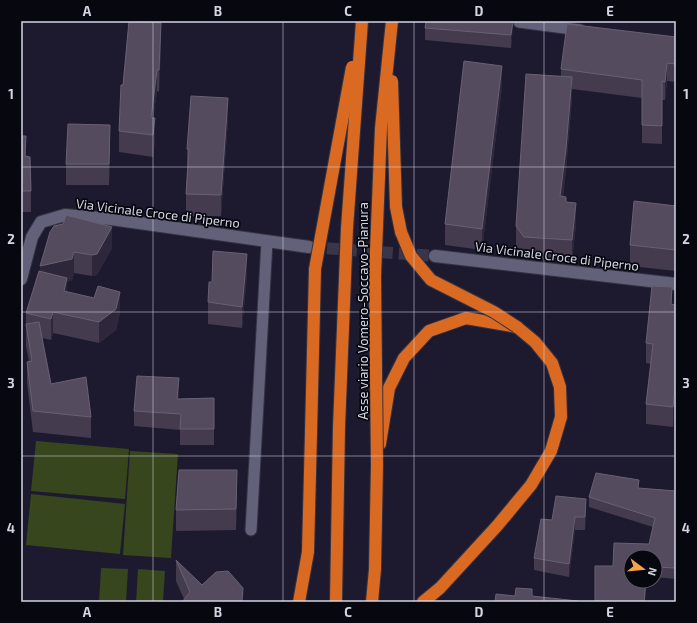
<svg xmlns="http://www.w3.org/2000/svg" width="697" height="623" viewBox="0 0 697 623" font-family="'Exo 2',sans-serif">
<rect width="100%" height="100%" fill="#1d1a2f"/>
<g fill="#37461d">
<path d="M36 441 129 449 125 499 31 491Z"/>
<path d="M130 451 178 454 171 558 123 555Z"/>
<path d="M31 494 125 504 120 554 26 545Z"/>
<path d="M101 568 128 569 126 602H99Z"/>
<path d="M138 569 165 571 163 602H136Z"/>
</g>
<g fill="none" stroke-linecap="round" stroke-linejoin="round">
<path stroke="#39364a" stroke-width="12" stroke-dasharray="12 6" stroke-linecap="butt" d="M309 247 435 256"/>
<g stroke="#343343" stroke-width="13">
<g id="lane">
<path d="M519 22 580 30"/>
<path d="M251 530 267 241"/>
</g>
</g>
<g stroke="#343343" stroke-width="14">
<g id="street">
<path d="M435 256 676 284"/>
<path d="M21 279 32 237 41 222 65 215 111 219 309 247"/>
</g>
</g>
<g stroke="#343343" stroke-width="14">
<g id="highway">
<path d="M380 444 389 388 404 358 429 331 466 318 517 327 535 342 552 363 560 387 561 417 551 451 531 485 497 526 440 588 423 602"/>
<path d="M299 602 308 552 311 433"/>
<path d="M372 602 375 569"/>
</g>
</g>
<use href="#lane" stroke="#626179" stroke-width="11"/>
<use href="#street" stroke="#626179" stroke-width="12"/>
<use href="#highway" stroke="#da6a21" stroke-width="12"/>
<g stroke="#343343" stroke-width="14" stroke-linecap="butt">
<g id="highway-bridge">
<path d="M392 81 396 207 401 232 411 256 431 280 494 312 517 327"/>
<path d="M311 433 315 269 352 67"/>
<path d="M375 569 377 465 375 276 381 128 392 21"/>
<path d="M336 602 339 427 347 228 362 21"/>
</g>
</g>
<use href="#highway-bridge" stroke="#da6a21" stroke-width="12"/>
</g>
<g fill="#443b4f">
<path d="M513 21 511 48 425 40V28Z"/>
<path d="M676 37V82L667 81 665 100H662V144L642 143V98L572 89V98L566 170 563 197 576 224 572 261 524 258 516 247V226L561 76V69Z"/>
<path d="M161 44 159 92 157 91 153 118 155 139 153 157 119 152V131L123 85Z"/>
<path d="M502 87 482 250 445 245V224Z"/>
<path d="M228 119 221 216H186V194L187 171V149Z"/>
<path d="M21 136 26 156 31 191V212H21Z"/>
<path d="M110 146 109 185H66V164Z"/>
<path d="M676 206V271L630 266V245Z"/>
<path d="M50 232 112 248 97 275 92 276 74 273 72 280 67 282V292L120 313 116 330 99 343 53 333 51 340 42 338 51 384 91 417V438L33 432 27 383V362H29L26 346V313L40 271Z"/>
<path d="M247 275 242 328 208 324V302L212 282Z"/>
<path d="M672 305H676L673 427 646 424V404L651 364 646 363V343Z"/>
<path d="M179 394 178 399 214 398V445H180V430L134 426V411Z"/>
<path d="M639 488 676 491V579L655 577V557L631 581H646L645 602H595L613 566 649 544 653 527 589 507V497Z"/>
<path d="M237 491 236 530 176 531V510Z"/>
<path d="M586 511 585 530H575L569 577 534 570V558L552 520Z"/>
<path d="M176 560 202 585 243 602 184 599 176 581Z"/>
</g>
<g fill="#2e273c">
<path d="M513 21V26L511 48V35Z"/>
<path d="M161 23V44L159 92V70Z"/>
<path d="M667 63V81L665 100V82Z"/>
<path d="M502 66V87L482 250V229Z"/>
<path d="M157 70V91L151 135V118Z"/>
<path d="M572 77V98L566 170 560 217V196Z"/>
<path d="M228 98V119L221 216V195Z"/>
<path d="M155 118V139L153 157V135Z"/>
<path d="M110 125V146L109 185V164Z"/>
<path d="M26 136V158L25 156Z"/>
<path d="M576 203V224L572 261V240Z"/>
<path d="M112 227V248L97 275 92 276V255Z"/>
<path d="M74 252V273L72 280 67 282V299L40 288V266Z"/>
<path d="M247 254V275L242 328V307Z"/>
<path d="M672 287V308L671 304Z"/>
<path d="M120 292V313L116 330 99 343V322Z"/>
<path d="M53 312V333L51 340V319Z"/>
<path d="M179 378V394L177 415V399Z"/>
<path d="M676 378V399L673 427V407Z"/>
<path d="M237 470V491L236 530V509Z"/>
<path d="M586 499V511L585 530V517Z"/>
<path d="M575 517V530L569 577V564Z"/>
<path d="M646 581 645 602H644Z"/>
</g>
<g fill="#544b5f" stroke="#686073">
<path d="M129 21 161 23 159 70H157L151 118H155L153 135 119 131 121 85H123Z"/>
<path d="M426 21H513L511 35 425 28Z"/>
<path d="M567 24 676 37V64L667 63 665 82 662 81V126L642 125V80L561 69Z"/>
<path d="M464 61 502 66 482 229 445 224Z"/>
<path d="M526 74 572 77 566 149 560 196 566 197V202L576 203 572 240 524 237 516 226Z"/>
<path d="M191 96 228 98 221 195 186 194 189 149H187Z"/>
<path d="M68 124 110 125 109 164H66Z"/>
<path d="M21 136H26L25 156 30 157 31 191H21Z"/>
<path d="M634 201 676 206V250L630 245Z"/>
<path d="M66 215 112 227 97 254 92 255 74 252 72 259 40 266 50 232 54 226 63 224Z"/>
<path d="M213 251 247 254 242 307 208 302 209 282H212Z"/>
<path d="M39 271 67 278 64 291 94 298 98 286 120 292 116 309 99 322 53 312 51 319 26 313Z"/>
<path d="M652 286 672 287 671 304 676 305V378L673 407 646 404 653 344 646 343Z"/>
<path d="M39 322 51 384 86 377 91 417 33 411 27 362 32 361 26 324Z"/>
<path d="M137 376 179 378 177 399 214 398V429H180L181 414 134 411Z"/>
<path d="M179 470H237L236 509 176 510Z"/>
<path d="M596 473 639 480 638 488 676 491V568L655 567V557H631V581H646L644 602H595V566H613L614 543 649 544 655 518 589 497Z"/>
<path d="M556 496 586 499 585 517H575L569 564 534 558 541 519 552 520Z"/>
<path d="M176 560 202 585 216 572 228 571 243 588 242 602H182L190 592Z"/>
<path d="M516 588 532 589V596L578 601V602H495L496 594 515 596Z"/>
</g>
<path fill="none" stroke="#d5d4e2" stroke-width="1" stroke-opacity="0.55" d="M153 21V602M283 21V602M414 21V602M544 21V602M21 167H676M21 312H676M21 456H676"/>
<g text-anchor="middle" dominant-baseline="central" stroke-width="3.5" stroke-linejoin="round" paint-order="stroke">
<g font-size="13" fill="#d5d4e2" stroke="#07070f">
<text transform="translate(158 213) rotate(7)">Via Vicinale Croce di Piperno</text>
<text transform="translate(557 256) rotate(7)">Via Vicinale Croce di Piperno</text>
<text transform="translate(363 311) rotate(-90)">Asse viario Vomero-Soccavo-Pianura</text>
</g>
</g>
<rect width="697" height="623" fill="none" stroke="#07070f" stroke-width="44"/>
<g transform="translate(643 569) rotate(106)"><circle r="19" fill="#07070f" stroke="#595963"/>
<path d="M0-3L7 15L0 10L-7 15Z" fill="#f7a248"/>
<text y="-6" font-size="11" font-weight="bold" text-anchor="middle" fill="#d5d4e2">N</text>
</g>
<rect x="22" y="22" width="653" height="579" fill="none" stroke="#d5d4e2" stroke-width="1.5"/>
<g font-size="13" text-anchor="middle" font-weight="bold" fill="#d5d4e2">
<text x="87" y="16">A</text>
<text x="218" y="16">B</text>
<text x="348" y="16">C</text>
<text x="479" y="16">D</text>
<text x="610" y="16">E</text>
<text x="11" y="99">1</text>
<text x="686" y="99">1</text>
<text x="11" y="244">2</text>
<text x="686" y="244">2</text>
<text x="11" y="388">3</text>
<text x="686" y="388">3</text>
<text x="11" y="533">4</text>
<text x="686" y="533">4</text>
<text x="87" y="617">A</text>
<text x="218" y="617">B</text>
<text x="348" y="617">C</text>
<text x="479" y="617">D</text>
<text x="610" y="617">E</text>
</g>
</svg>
